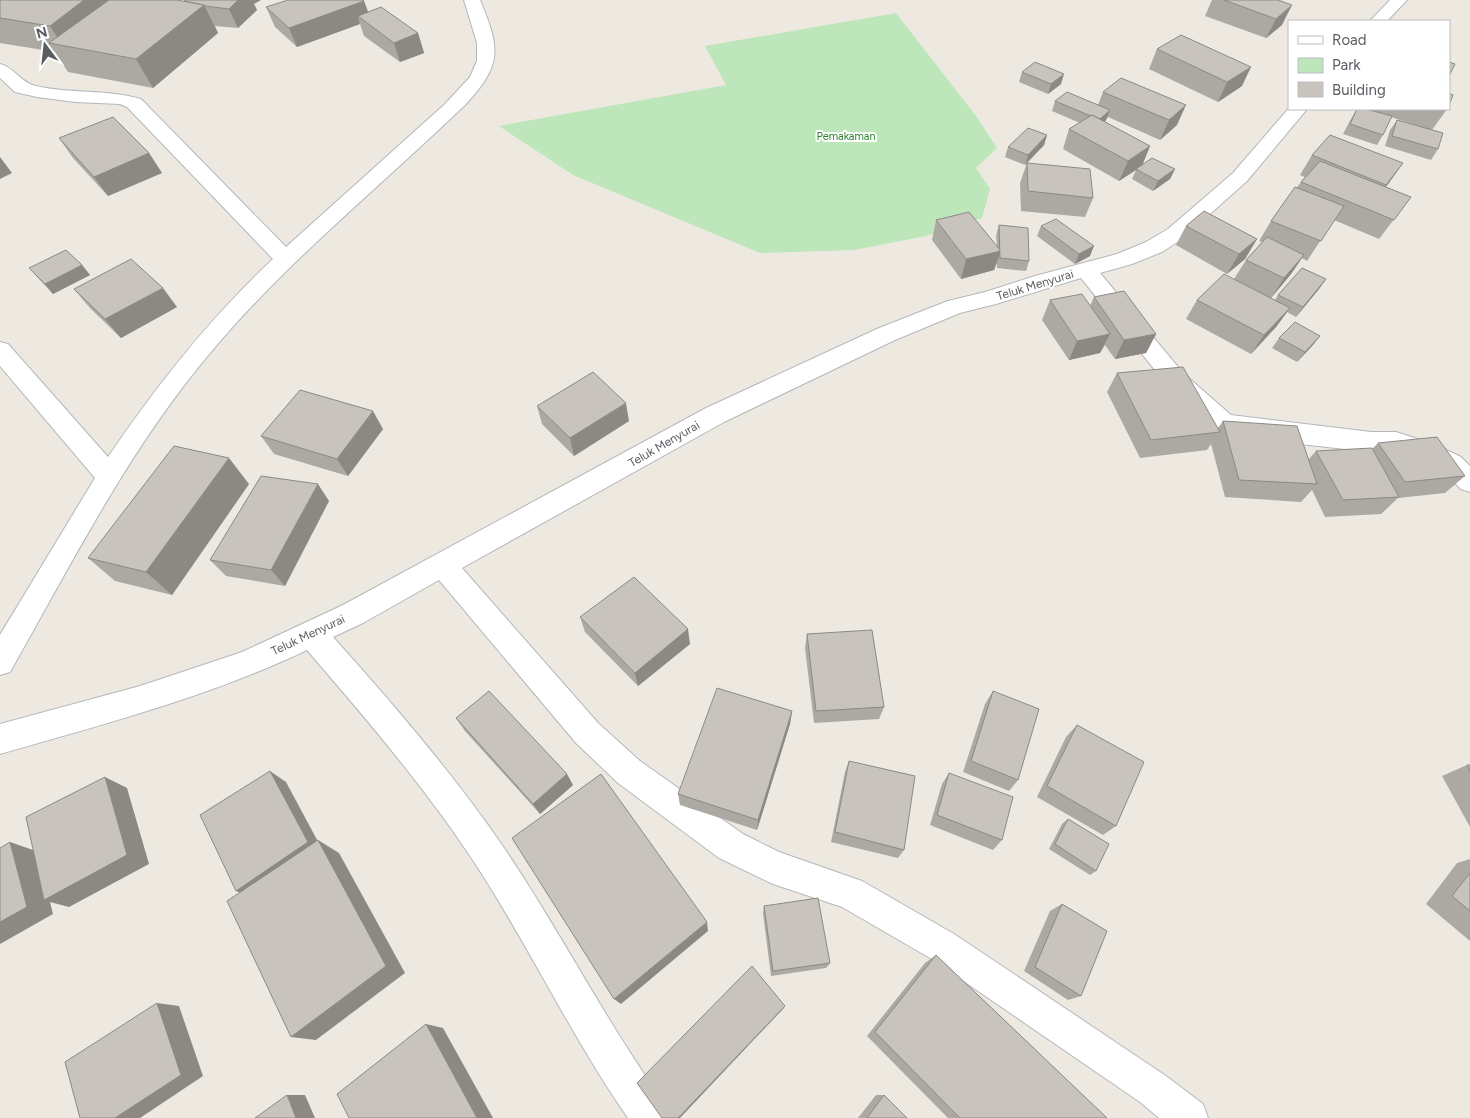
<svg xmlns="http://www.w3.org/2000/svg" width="1470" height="1118" viewBox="0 0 1470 1118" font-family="Figtree,sans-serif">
<rect width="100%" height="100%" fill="#ede9e0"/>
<path fill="#bde6ba" d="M896 13 976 116 997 148 976 168 990 189 982 218 926 236 854 250 760 253 573 175 499 126 726 85 705 46Z"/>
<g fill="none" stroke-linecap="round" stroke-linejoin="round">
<g stroke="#b3b7bc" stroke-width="2">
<g id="minor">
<path d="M464 0H480C500 48 503 65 465 105 382 185 291 258 216 346 132 443 73 561 10 672L0 675V635L95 478 0 366V342L8 344 108 457C157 385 210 318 273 259L127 107 120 104 75 102 37 97 15 92 0 78V64C14 67 21 83 36 86 70 94 107 89 141 99L286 247 445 104 470 77 477 61V43Z"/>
<path d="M1390 0H1407L1387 21H1370Z"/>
<path d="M1289 108 1307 109 1247 181 1182 239 1162 252 1132 264 1100 273 1183 373 1231 415 1371 432H1396L1436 445 1461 457 1470 466V492L1461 489 1443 471 1418 459 1396 452H1371L1238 437 1213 429 1167 385 1081 278 996 304 960 313 895 340 724 422 462 568 598 723 640 761 743 834 779 852 862 881 954 934 1166 1076 1203 1104 1208 1118H1159L1140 1102 930 958 842 907 773 884 719 858 618 783 576 743 439 580 363 623 333 637C393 704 451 771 502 845 560 930 605 1021 665 1104L670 1118H628C573 1039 532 952 480 871 429 792 368 721 307 650 209 697 104 724 0 754V724L140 686 242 652 343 605 706 408 879 328 948 301 985 292 1035 276 1117 254 1146 242 1168 229 1233 173Z"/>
</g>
</g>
<use href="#minor" fill="#fff" fill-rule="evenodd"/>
</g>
<g fill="#aca9a3">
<path d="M0 0 254 4 257 10 238 28 215 26 218 33 153 88 68 72 55 52 0 43Z"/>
<path d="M1212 0H1278L1282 25 1266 38 1205 16Z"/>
<path d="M364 1 368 12 418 33 424 53 400 62 364 36 360 24 297 47 275 27 266 7Z"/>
<path d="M1157 49 1242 86 1218 102 1149 69Z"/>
<path d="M1022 72 1061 84 1048 94 1019 82Z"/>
<path d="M1121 78 1177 125 1160 140 1108 117 1106 120 1105 122 1150 146 1142 165 1175 169 1170 179 1153 191 1132 179 1136 170 1119 181 1063 149 1069 129 1080 123 1052 111 1055 101 1098 105 1103 92Z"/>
<path d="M1357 109H1447L1432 130 1438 149 1431 160 1385 146 1390 130 1397 120 1430 130 1391 117 1383 135 1377 145 1343 134 1352 117Z"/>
<path d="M1047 135 1044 145 1025 165 1005 157 1008 147Z"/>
<path d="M59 138 149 153 162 173 108 196 73 158Z"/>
<path d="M1312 155 1403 163 1385 187 1411 197 1379 239 1334 220 1307 261 1302 258 1291 274 1271 298 1254 290 1275 300 1278 295 1326 279 1319 289 1296 317 1287 312 1276 327 1251 354 1186 319 1197 300 1234 279 1246 260 1262 242 1259 241 1271 221 1305 177 1300 175Z"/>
<path d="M1027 163 1093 198 1085 217 1021 211 1020 183Z"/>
<path d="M936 220 997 246 996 236 999 225 1029 261 1026 271 997 268V263L994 270 961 279 932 240Z"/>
<path d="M1041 226 1090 256 1075 264 1037 236Z"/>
<path d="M1186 226 1257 239 1245 259 1227 274 1176 245Z"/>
<path d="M82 265 90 275 53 294 38 278 29 268Z"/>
<path d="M74 289 177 307 121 338 90 308Z"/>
<path d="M1094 297 1156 334 1146 353 1115 359 1105 345 1100 353 1069 360 1042 320 1050 300 1090 306Z"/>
<path d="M1320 336 1313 345 1297 362 1272 348 1279 338Z"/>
<path d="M1117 373 1218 428 1223 421 1309 459 1316 451 1372 449 1378 443 1465 476 1445 493 1398 498 1381 514 1325 517 1312 490 1301 502 1225 497 1211 444 1207 450 1140 458 1107 392Z"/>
<path d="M537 406 629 421 574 456 542 424Z"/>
<path d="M383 429 348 476 274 454 261 436Z"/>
<path d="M249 484 172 595 115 581 88 558Z"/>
<path d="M329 501 285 586 226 576 210 560Z"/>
<path d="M580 617 690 644 638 686 585 632Z"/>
<path d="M807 634 884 707 879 719 814 723 805 648Z"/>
<path d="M993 691 1018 780 1009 791 963 772 985 704Z"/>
<path d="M792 711 790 724 757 830 680 805 678 794Z"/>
<path d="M456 718 573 785 540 814 465 731Z"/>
<path d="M1077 725 1116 826 1103 835 1037 797 1066 737Z"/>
<path d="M849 761 904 850 898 858 831 842 845 772Z"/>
<path d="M1467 765H1470V827L1442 776Z"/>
<path d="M949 773 1002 840 993 850 930 825 942 784Z"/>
<path d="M1068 819 1096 871 1090 875 1049 849 1062 824Z"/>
<path d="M1470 859V941L1426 904 1457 863Z"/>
<path d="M1062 904 1081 996 1068 1000 1024 971 1050 911Z"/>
<path d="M764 906 830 963 826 968 771 976 763 913Z"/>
<path d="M936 955 1107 1118H948L867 1036 925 963Z"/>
<path d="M876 1095H884L907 1118H858Z"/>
</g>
<g fill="#8c8984">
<path d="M84 0H137L63 46 50 26Z"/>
<path d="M238 0H261L254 4 257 10 238 28 229 9Z"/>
<path d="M364 1 371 20 358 16 360 24 297 47 289 28Z"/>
<path d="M204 5 218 33 153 88 136 59Z"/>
<path d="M1292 5 1282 25 1266 38 1276 19Z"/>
<path d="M418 33 424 53 400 62 394 43Z"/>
<path d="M1251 67 1242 86 1218 102 1227 82Z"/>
<path d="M1064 74 1061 84 1048 94 1051 84Z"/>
<path d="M1186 105 1177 125 1160 140 1169 120Z"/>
<path d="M1110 110 1106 120 1096 130 1099 119Z"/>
<path d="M1047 135 1044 145 1025 165 1028 155Z"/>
<path d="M1150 146 1142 166 1119 181 1128 161Z"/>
<path d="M149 153 162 173 108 196 94 177Z"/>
<path d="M0 157 12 173 0 179Z"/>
<path d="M1403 163 1389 183 1372 204 1386 185Z"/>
<path d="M1175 169 1170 179 1153 191 1158 181Z"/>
<path d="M1257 239 1245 259 1227 274 1239 254Z"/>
<path d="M1094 246 1090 256 1075 264 1079 254Z"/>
<path d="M1001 251 994 270 961 279 966 259Z"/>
<path d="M1304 255 1291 274 1271 298 1284 278Z"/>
<path d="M82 265 90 275 53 294 45 284Z"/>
<path d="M1326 279 1319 289 1296 317 1303 307Z"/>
<path d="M163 288 177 307 121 338 105 319Z"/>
<path d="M1290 308 1276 327 1251 354 1264 335Z"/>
<path d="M1110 334 1100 353 1069 360 1077 341Z"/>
<path d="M1156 334 1146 353 1115 359 1124 340Z"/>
<path d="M1320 336 1313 345 1297 362 1305 352Z"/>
<path d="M626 403 629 421 574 456 570 438Z"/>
<path d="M373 411 383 429 348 476 337 459Z"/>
<path d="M229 458 249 484 172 595 146 572Z"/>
<path d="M318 484 329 501 285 586 271 570Z"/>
<path d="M688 629 690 644 638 686 635 673Z"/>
<path d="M792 711 790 724 757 830 758 820Z"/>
<path d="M270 771 286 782 323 851 254 899 236 891Z"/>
<path d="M567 774 573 785 540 814 533 804Z"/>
<path d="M105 777 127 788 149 864 69 907 50 902 53 914 0 944V922L10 842 36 851Z"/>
<path d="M318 840 339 853 405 973 316 1040 291 1037Z"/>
<path d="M707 922 708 931 621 1004 614 999Z"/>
<path d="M157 1003 179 1006 203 1076 140 1118H115Z"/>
<path d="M785 1006 783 1009 680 1118H678Z"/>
<path d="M426 1024 443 1028 493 1118H477Z"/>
<path d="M287 1095H305L315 1118H296Z"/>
</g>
<g fill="#c8c4bd" stroke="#8c8984">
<path d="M0 0H84L50 26 0 18Z"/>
<path d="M109 0H177L204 5 136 59 49 43Z"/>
<path d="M185 0H238L229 9 205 6 204 5 184 1Z"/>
<path d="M288 0H363L364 1 289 28 266 7Z"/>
<path d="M1224 0H1278L1292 5 1276 19Z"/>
<path d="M381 7 418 33 394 43 358 16Z"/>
<path d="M1181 35 1251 67 1227 82 1157 49Z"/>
<path d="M1035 62 1064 74 1051 84 1022 72Z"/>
<path d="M1449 62 1455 64 1449 76Z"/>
<path d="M1121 78 1186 105 1169 120 1103 92Z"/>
<path d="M1067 92 1110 110 1100 119 1092 115 1091 116 1055 101Z"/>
<path d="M1449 93 1453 95 1449 105Z"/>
<path d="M1357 109H1366L1392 116 1383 135 1350 124Z"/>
<path d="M1092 115 1150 146 1128 161 1069 129Z"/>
<path d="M113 117 149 153 94 177 59 138Z"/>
<path d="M1397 120 1443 133 1438 149 1392 136Z"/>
<path d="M1028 128 1047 135 1028 155 1008 147Z"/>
<path d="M1330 135 1403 163 1386 185 1312 155Z"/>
<path d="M1152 158 1175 169 1158 181 1136 169Z"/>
<path d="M1320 161 1411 197 1394 220 1301 182Z"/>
<path d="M1027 163 1090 169 1093 198 1028 191Z"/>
<path d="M1295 187 1344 206 1321 241 1271 221Z"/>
<path d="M1204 211 1257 239 1239 254 1186 226Z"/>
<path d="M969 212 1001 251 966 259 936 220Z"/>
<path d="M1056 219 1094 246 1079 254 1041 226Z"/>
<path d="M999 225 1028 228 1029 261 1000 258Z"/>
<path d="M1267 237 1304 255 1284 278 1246 260Z"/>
<path d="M66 250 82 265 45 284 29 268Z"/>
<path d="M131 259 163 288 105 319 74 289Z"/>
<path d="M1302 268 1326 279 1303 307 1278 295Z"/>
<path d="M1224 274 1290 308 1264 335 1197 300Z"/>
<path d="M1124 291 1156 334 1124 340 1094 297Z"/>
<path d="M1082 294 1110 334 1077 341 1050 300Z"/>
<path d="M1295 322 1320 336 1305 352 1279 338Z"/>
<path d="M1183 367 1220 432 1151 440 1117 373Z"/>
<path d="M593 372 626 403 570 438 537 406Z"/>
<path d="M300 390 373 411 337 459 261 436Z"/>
<path d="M1223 421 1297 426 1317 484 1239 480Z"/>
<path d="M1437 437 1465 476 1405 482 1378 443Z"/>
<path d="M174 446 229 458 146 572 88 558Z"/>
<path d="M1372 448 1399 497 1343 500 1316 451Z"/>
<path d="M261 476 318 484 271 570 210 560Z"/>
<path d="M634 577 688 629 635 673 580 617Z"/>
<path d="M872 630 884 707 816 711 807 634Z"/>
<path d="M717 688 792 711 758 820 678 794Z"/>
<path d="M489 691 567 774 533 804 456 718Z"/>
<path d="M993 691 1039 709 1018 780 971 761Z"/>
<path d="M1077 725 1144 762 1116 826 1047 786Z"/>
<path d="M849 761 915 776 904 850 835 832Z"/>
<path d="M1467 765H1470V771Z"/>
<path d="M270 771 308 842 236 891 200 815Z"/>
<path d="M949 773 1013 797 1002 840 937 815Z"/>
<path d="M601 774 707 922 614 999 512 838Z"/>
<path d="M105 777 127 855 44 900 26 817Z"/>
<path d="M1068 819 1109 844 1096 871 1055 844Z"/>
<path d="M318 840 386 966 291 1037 227 901Z"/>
<path d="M10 842 27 907 0 922V848Z"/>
<path d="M1470 873V911L1452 896Z"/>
<path d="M818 898 830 963 773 971 764 906Z"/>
<path d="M1062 904 1107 931 1081 996 1035 967Z"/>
<path d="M936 955 1107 1118H960L875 1032Z"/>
<path d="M752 966 785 1006 678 1118H662L637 1083Z"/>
<path d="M157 1003 181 1075 115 1118H80L65 1062Z"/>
<path d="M426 1024 477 1118H349L337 1094Z"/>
<path d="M287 1095 296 1118H255Z"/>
<path d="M884 1095 907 1118H867Z"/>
</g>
<g text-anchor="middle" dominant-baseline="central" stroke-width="4" stroke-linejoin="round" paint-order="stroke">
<g font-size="11" fill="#30832f" stroke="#fff">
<text x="846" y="136">Pemakaman</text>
</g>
<g font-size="12" fill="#595d62" stroke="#fff">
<text transform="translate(1035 285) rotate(-17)">Teluk Menyurai</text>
<text transform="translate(664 444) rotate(-30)">Teluk Menyurai</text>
<text transform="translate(308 635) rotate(-25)">Teluk Menyurai</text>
</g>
</g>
<rect x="1288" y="20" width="162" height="90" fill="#ffffff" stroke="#bdbec0"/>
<rect x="1298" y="36" width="25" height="8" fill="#ffffff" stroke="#bdbec0"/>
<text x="1332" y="45" font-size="15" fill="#595d62">Road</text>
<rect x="1298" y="58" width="25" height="15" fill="#bde6ba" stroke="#bdbec0"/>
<text x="1332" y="70" font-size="15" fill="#595d62">Park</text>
<rect x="1298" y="82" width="25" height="15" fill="#c8c4bd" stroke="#bdbec0"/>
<text x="1332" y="95" font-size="15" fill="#595d62">Building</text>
<g transform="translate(45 45) rotate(345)" stroke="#ffffff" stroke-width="4" paint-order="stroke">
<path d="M0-4L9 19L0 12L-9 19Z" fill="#595d62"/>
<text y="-8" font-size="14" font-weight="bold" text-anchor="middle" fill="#595d62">N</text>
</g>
</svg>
